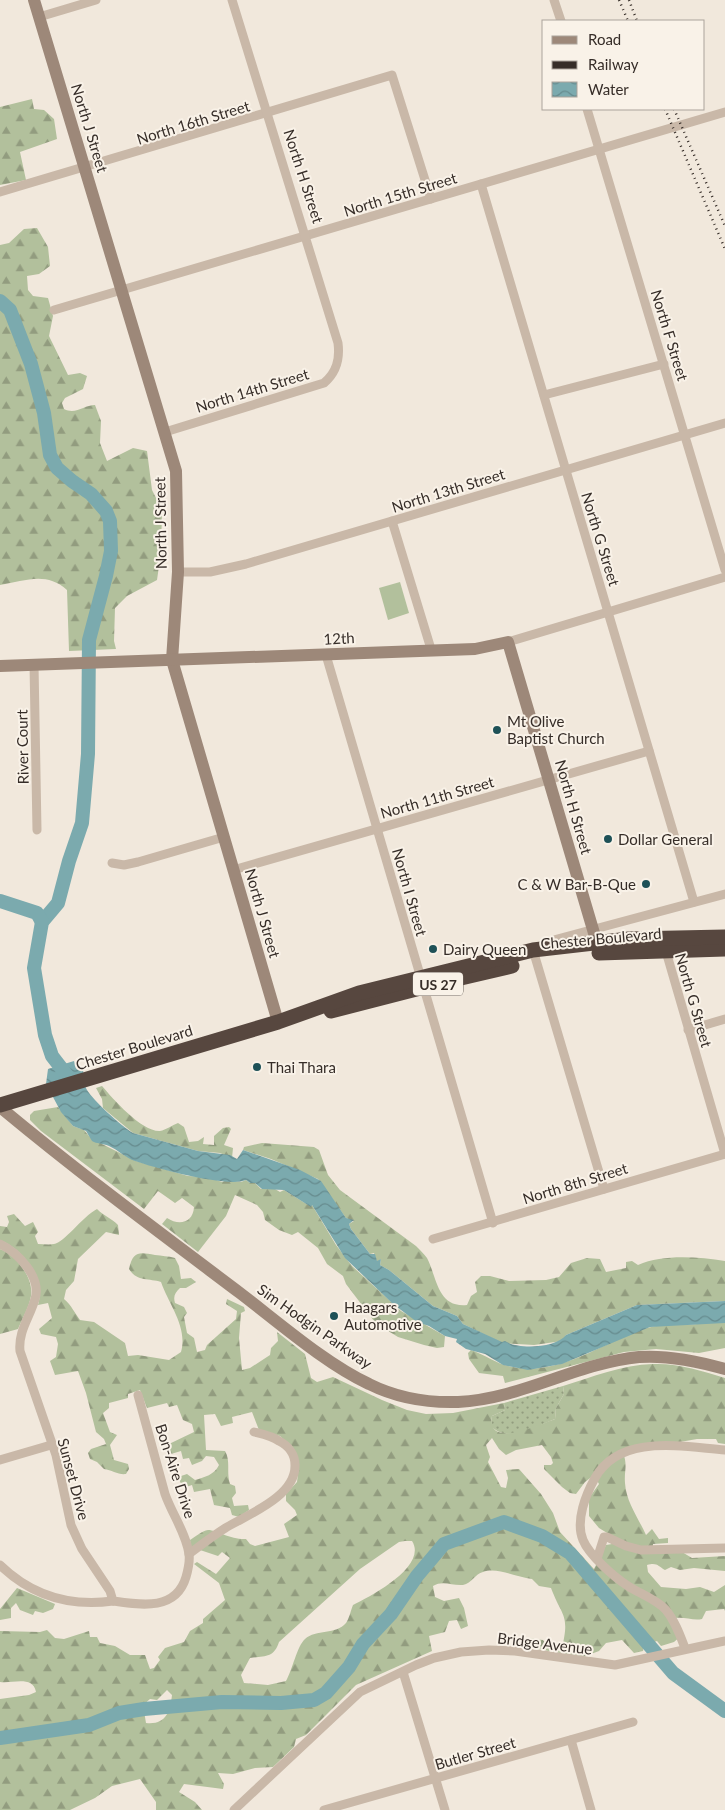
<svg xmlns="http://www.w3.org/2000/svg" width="725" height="1810" viewBox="0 0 725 1810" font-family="Lato,sans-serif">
<defs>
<pattern id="green-dots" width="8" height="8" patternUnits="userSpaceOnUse" patternTransform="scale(1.25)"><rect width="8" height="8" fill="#b2c09c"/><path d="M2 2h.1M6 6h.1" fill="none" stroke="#929c7f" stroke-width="1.8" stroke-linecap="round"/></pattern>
<pattern id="forest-firs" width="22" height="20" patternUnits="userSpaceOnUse" patternTransform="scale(1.25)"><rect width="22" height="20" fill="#b2c09c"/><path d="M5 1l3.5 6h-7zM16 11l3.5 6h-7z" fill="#929c7f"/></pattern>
<pattern id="water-waves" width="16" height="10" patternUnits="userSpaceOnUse" patternTransform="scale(1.25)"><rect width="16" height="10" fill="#7baaae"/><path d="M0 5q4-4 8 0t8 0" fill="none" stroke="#668b8e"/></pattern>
</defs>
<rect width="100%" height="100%" fill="#f1e8dc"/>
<path fill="url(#green-dots)" d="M563 1386 564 1394 556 1408 555 1419C537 1426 507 1444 491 1426L492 1416 505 1410 504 1403Z"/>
<g fill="url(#forest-firs)" fill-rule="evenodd">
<path d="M32 99 34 109 44 110 54 119 57 139 20 152 26 180 0 185V107Z"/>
<path d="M37 228 48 247 50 266 39 274 27 276 28 290 33 296 48 298 53 316 49 336 68 375 80 373 87 376 83 389 65 398 62 403 64 409C76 415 84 405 95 405L101 421 100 443 107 461 133 448 147 451 152 490 162 510 161 552 157 580 127 596 115 608 114 641 116 649 69 651 67 590C46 571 25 581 0 585V245L9 243 24 229Z"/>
<path d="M102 1086C113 1099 142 1132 160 1131 166 1130 172 1125 178 1123L184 1127 189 1142 198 1141 204 1137 203 1144 214 1145V1136L223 1128 229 1127 231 1129 224 1145 233 1148 232 1158 220 1153 198 1151 133 1133 103 1108 102 1099 96 1088Z"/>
<path d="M58 1107 73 1126 84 1130 89 1136 98 1142 136 1161 188 1176 208 1177 222 1182 227 1180 241 1182 246 1180 250 1183H255L261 1189H275L280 1192 284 1190 308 1205H312L336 1245 352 1266 401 1311 445 1336 444 1347 437 1348 424 1345 398 1337 385 1329 374 1321 346 1284 343 1276 327 1264 318 1248 298 1232 292 1235 279 1230 265 1220 263 1212 257 1205 235 1195 226 1216 198 1252 162 1224 167 1218C179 1226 193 1223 194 1207L182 1198 175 1203 158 1191 144 1209 41 1131 30 1120V1115L34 1111Z"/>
<path d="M262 1143 314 1147 319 1150 328 1175 340 1190 416 1246C420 1250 424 1254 427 1258 437 1277 437 1308 467 1305L471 1296 477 1292 475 1282 481 1276H490L509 1281 546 1280 559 1277 571 1263 587 1258 600 1259 606 1272 626 1268V1262L632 1261 638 1265C663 1254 698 1257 725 1261V1301L637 1305 566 1335 562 1341 534 1345 502 1343 463 1324 457 1316 433 1306 389 1270 380 1265 381 1259 377 1262 374 1253 370 1254 351 1229 349 1224 354 1221 346 1218 318 1179 271 1159 243 1150 244 1147Z"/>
<path d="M97 1209C104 1216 111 1218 118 1225L119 1235 106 1232 78 1259 74 1281 66 1290 64 1299C72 1306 74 1312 80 1320L94 1322 125 1343 128 1356 138 1355 169 1360 181 1352C188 1327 169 1305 161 1282 149 1278 137 1282 129 1269 133 1251 139 1252 155 1255 162 1256 168 1256 175 1258L179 1266 181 1279 191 1278 196 1282 186 1288H180C175 1293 173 1296 175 1303L184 1307 187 1313 184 1317 187 1333 194 1338 197 1352 205 1350 207 1345 236 1319 237 1311 226 1304 227 1299 244 1307 245 1311 241 1313 239 1338 242 1370 250 1368 270 1355 271 1348 278 1341 277 1332 305 1354 311 1378 317 1382 333 1377 382 1400 407 1410 426 1414 453 1413 504 1403 505 1410 492 1416C486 1450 541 1424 555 1419L556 1408 564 1394 563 1386C592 1377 622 1365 653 1364 678 1363 702 1371 725 1378V1444L718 1443 716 1439H697L623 1452C628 1467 624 1470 625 1483 626 1502 639 1519 646 1535L652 1529 659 1539 668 1538V1543L653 1544 652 1554 682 1552 692 1558 725 1556V1571L694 1568 680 1570 671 1567 665 1570C658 1566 657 1562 647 1565L648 1572 661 1587 686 1589 700 1587 714 1592 725 1585V1611L724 1609 706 1611 702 1619C694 1621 685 1617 676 1618L682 1635 674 1642 661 1646 657 1641 644 1646 643 1651 634 1653 622 1640 606 1643 599 1651 583 1657 532 1648 527 1643 528 1638 543 1640 547 1645 562 1648C570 1614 562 1617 551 1588L539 1586 532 1579C516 1577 497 1567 483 1572 475 1574 472 1583 463 1585 452 1586 443 1580 433 1586L435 1597 444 1601 459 1598 464 1608 468 1626 461 1629 457 1620 449 1621 445 1632 429 1636 432 1651 356 1685 306 1735 296 1739 294 1747 273 1767 255 1768 233 1774 218 1773 224 1784 223 1789 184 1784 179 1792 195 1802 202 1810H156V1802L140 1779 112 1786 95 1798 70 1810H0V1699L29 1695 36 1692C33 1675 12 1684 0 1682V1631L40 1632 47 1630 55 1638 64 1639 89 1631 90 1637H97L100 1643 115 1646 130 1655H145L150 1669 154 1668 160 1660 158 1657 165 1648 184 1642 190 1631 203 1623V1619L225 1600 219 1583 194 1564 197 1562 216 1574 230 1558 222 1552 218 1556 191 1547 190 1540C195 1537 202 1531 208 1530 213 1529 232 1540 246 1539L250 1544 255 1546 289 1537 284 1524 297 1515 295 1510 286 1501V1494L297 1482 298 1474 291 1447 280 1436 259 1430 252 1412 232 1417 233 1423 221 1426 215 1414 204 1415 206 1450 225 1451C231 1461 226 1472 230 1484L235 1486 236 1493 232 1498 234 1506 248 1505 249 1510 239 1517 232 1515 230 1508 214 1505 210 1489 194 1492 192 1485 183 1488 178 1477 187 1474 195 1480C205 1477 214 1475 219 1465L214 1457 206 1456 202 1461 192 1465 189 1458 183 1459 181 1451 171 1454 166 1453 169 1444 194 1432 192 1424 183 1420 177 1405 169 1407 167 1403 147 1408 140 1390 128 1394V1398L109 1403V1408L103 1413 110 1432 117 1435 110 1445 114 1460 128 1464 129 1469 126 1474C118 1475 112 1470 104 1469L97 1462 90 1459 88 1453 91 1449 106 1444 104 1439 96 1432 86 1393 78 1371 55 1375 50 1361 56 1357 58 1344 56 1337 41 1334 39 1329 52 1318 48 1303 38 1305C46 1279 23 1249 0 1240V1226L7 1227 9 1222 7 1216 14 1214 25 1226 33 1222 38 1232 35 1236 38 1244C43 1244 49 1245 54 1244 64 1243 82 1217 97 1209ZM492 1438 499 1449 506 1455 516 1450 542 1445 551 1457 553 1463 551 1465H544V1469L562 1487 570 1493 576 1494 585 1482 594 1475 599 1484 589 1498V1516L599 1528 612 1536V1544L606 1545 594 1569 560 1532 553 1513 541 1494 519 1469 506 1470 508 1478 506 1488 501 1487 488 1462 490 1457 486 1445ZM405 1541H412C428 1566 372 1596 353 1605 351 1610 349 1619 346 1623 336 1635 316 1629 305 1639 297 1646 292 1671 286 1681L268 1685 244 1683 241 1675 250 1658C265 1656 274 1658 279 1642L360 1569 399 1542ZM167 1690 172 1695C170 1712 166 1725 146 1723L143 1705 150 1699 157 1700Z"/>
<path d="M0 1249C16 1255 34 1278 31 1296 29 1307 22 1319 18 1329L0 1334Z"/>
<path d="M711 1322 725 1323V1348L699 1353 656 1349 624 1352 505 1383 503 1376 479 1373 469 1359 468 1353 471 1350C486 1355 498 1365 513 1367 562 1376 602 1342 647 1328 667 1322 689 1327 711 1322Z"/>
<path d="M17 1588 55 1604 53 1609 43 1613 35 1611 33 1615 20 1610 16 1603 11 1608V1618L0 1620V1609Z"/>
</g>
<path fill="#b2c09c" d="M400 582 409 613 388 620 379 588Z"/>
<path fill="url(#water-waves)" d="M74 1061 76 1066 82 1067C85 1074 83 1084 87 1090 93 1100 121 1126 133 1133L198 1151 230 1155 237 1159 243 1150 300 1170 321 1181 346 1218 354 1220 349 1224 351 1229 370 1254H375L377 1261 381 1259 380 1265 389 1270 433 1306 457 1316 463 1324 502 1342 505 1341C518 1350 556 1348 566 1335L637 1305 725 1301V1323L650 1327 562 1364 528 1370 503 1365 485 1354 466 1349 456 1342 457 1339 445 1336 429 1326 417 1322 393 1304 345 1258 312 1205 311 1207 284 1190 262 1189 255 1183H250L246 1180C229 1188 158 1169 135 1161 126 1158 118 1150 109 1146 102 1143 97 1144 92 1141L86 1131 73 1126 61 1112 46 1084 48 1069Z"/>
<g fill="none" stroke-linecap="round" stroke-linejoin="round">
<g stroke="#7baaae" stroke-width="14">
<path d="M0 301 10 310 31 364 44 413 50 455 57 468 72 481 91 494 106 511 110 521 111 551 106 576 89 640 88 754 82 823 69 861 58 903 42 922 34 968 45 1035 52 1056 69 1078"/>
<path d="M0 901 37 913 42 922"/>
<path d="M0 1738 89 1725 119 1713 144 1709 222 1702 281 1703 314 1700 326 1693 349 1667 363 1644 391 1614 417 1576 444 1544 504 1522 542 1536 570 1553 673 1673 725 1711"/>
</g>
<g stroke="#c9b8a8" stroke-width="9">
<path d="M554 0 561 21"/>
<path d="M39 17 96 0"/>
<path d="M587 109 725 570"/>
<path d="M481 184 694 902"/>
<path d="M0 192 392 75 431 199"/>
<path d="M54 310 725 112"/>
<path d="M544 395 664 364"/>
<path d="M165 432 324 383C337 372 340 359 338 343L232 0"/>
<path d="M392 521 431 649"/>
<path d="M178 572H210L246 564 725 423"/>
<path d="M508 642 725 577"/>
<path d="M326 655 493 1223"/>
<path d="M34 664 37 830"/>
<path d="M112 863 124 865 138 862 224 837"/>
<path d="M233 870 649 751"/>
<path d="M665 948 725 1154"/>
<path d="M688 1030 725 1019"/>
<path d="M604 1189 533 950 550 941 725 894"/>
<path d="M433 1239 725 1154"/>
<path d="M0 1244C17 1252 42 1277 35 1299 30 1317 18 1331 20 1351L56 1455 71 1525 82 1549 110 1591 113 1601C141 1605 176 1611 186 1577 188 1570 190 1561 189 1554 186 1533 172 1514 165 1494 156 1461 147 1428 138 1395"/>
<path d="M0 1460 51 1445"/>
<path d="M189 1554C201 1545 214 1535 227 1527 249 1514 296 1496 295 1465 295 1455 289 1446 279 1441 272 1436 262 1434 254 1432"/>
<path d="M597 1559 604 1537H607L626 1546 641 1550 725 1548"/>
<path d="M0 1565C32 1596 69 1607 113 1601"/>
<path d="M685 1648C680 1635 675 1621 666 1610 656 1599 640 1594 628 1586 614 1577 589 1555 583 1540 575 1521 586 1494 595 1478 620 1433 683 1447 725 1450"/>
<path d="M403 1672 445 1810"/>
<path d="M571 1740 591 1810"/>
<path d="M234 1810 360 1692 416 1665 434 1658 461 1652 489 1650 515 1651 615 1665 725 1641"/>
<path d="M324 1810 633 1722"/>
</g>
<g stroke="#9d8879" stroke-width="12">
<path d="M34 0 176 471 178 572 172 660 278 1022"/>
<path d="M0 666 447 650 475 649 508 642 599 950"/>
<path d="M0 1107C78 1172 159 1232 240 1293 278 1322 326 1364 369 1384 397 1398 427 1403 458 1402 521 1399 577 1363 639 1357 668 1355 697 1361 725 1369"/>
</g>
<g stroke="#57473f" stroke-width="15">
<path d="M599 953 725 949"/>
<path d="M461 978 512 966"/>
<path d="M331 1011 432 985"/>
<path d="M0 1105 278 1022 359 993 533 950 629 939 725 937"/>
</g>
<g stroke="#362d28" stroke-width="2.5" stroke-dasharray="1 4" stroke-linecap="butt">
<path d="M619 0 628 21"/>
<path d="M629 0 637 21"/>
<path d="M665 109 725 249"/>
<path d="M674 109 725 226"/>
</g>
</g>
<g fill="#1e5157" stroke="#f9f2e8" stroke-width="2">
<circle cx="497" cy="730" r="5"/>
<circle cx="608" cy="839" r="5"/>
<circle cx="646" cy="884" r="5"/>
<circle cx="433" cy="949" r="5"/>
<circle cx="257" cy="1067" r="5"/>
<circle cx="334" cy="1316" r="5"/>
</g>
<g text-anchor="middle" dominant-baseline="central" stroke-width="4" stroke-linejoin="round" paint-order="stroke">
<rect fill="#f9f2e8" stroke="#706862" stroke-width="1" x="413" y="972.5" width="50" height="23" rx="4"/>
<g font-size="14" font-weight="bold" fill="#362d28">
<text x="438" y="984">US 27</text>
</g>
<g font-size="15" fill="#362d28" stroke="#f9f2e8">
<text transform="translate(193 122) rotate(-17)">North 16th Street</text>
<text transform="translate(90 128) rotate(73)">North J Street</text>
<text transform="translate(304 176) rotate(72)">North H Street</text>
<text transform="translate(400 194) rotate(-17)">North 15th Street</text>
<text transform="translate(670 335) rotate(73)">North F Street</text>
<text transform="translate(252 390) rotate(-17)">North 14th Street</text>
<text transform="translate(448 490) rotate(-17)">North 13th Street</text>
<text transform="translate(160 523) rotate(-91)">North J Street</text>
<text transform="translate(601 539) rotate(73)">North G Street</text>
<text transform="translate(339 638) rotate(-3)">12th</text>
<text transform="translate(22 747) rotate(-91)">River Court</text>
<text transform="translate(437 797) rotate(-16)">North 11th Street</text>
<text transform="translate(574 807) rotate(74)">North H Street</text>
<text transform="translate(410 892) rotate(74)">North I Street</text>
<text transform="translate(263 913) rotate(74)">North J Street</text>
<text transform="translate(601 938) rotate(-5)">Chester Boulevard</text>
<text transform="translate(694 1000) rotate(74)">North G Street</text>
<text transform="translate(134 1047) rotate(-17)">Chester Boulevard</text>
<text transform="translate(575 1183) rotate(-17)">North 8th Street</text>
<text transform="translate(315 1326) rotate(35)">Sim Hodgin Parkway</text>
<text transform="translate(176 1471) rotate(72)">Bon-Aire Drive</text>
<text transform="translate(74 1479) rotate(75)">Sunset Drive</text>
<text transform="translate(545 1643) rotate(7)">Bridge Avenue</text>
<text transform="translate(475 1753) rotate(-16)">Butler Street</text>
</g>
<g font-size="15" fill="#362d28" stroke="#f9f2e8" text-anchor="start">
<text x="507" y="721">Mt Olive<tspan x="507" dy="17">Baptist Church</tspan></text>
<text x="618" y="839">Dollar General</text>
<text x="636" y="884" text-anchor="end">C &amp; W Bar-B-Que</text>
<text x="443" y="949">Dairy Queen</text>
<text x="267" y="1067">Thai Thara</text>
<text x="344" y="1307">Haagars<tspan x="344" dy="17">Automotive</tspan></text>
</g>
</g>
<rect x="542" y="20" width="162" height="90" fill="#f9f2e8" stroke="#aba39b"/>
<rect x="552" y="36" width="25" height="8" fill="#9d8879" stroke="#aba39b"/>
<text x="588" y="45" font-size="15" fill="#362d28">Road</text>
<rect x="552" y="61" width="25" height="8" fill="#362d28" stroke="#aba39b"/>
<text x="588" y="70" font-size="15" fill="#362d28">Railway</text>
<rect x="552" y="82" width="25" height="15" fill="url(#water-waves)" stroke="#aba39b"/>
<text x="588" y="95" font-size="15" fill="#362d28">Water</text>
</svg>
